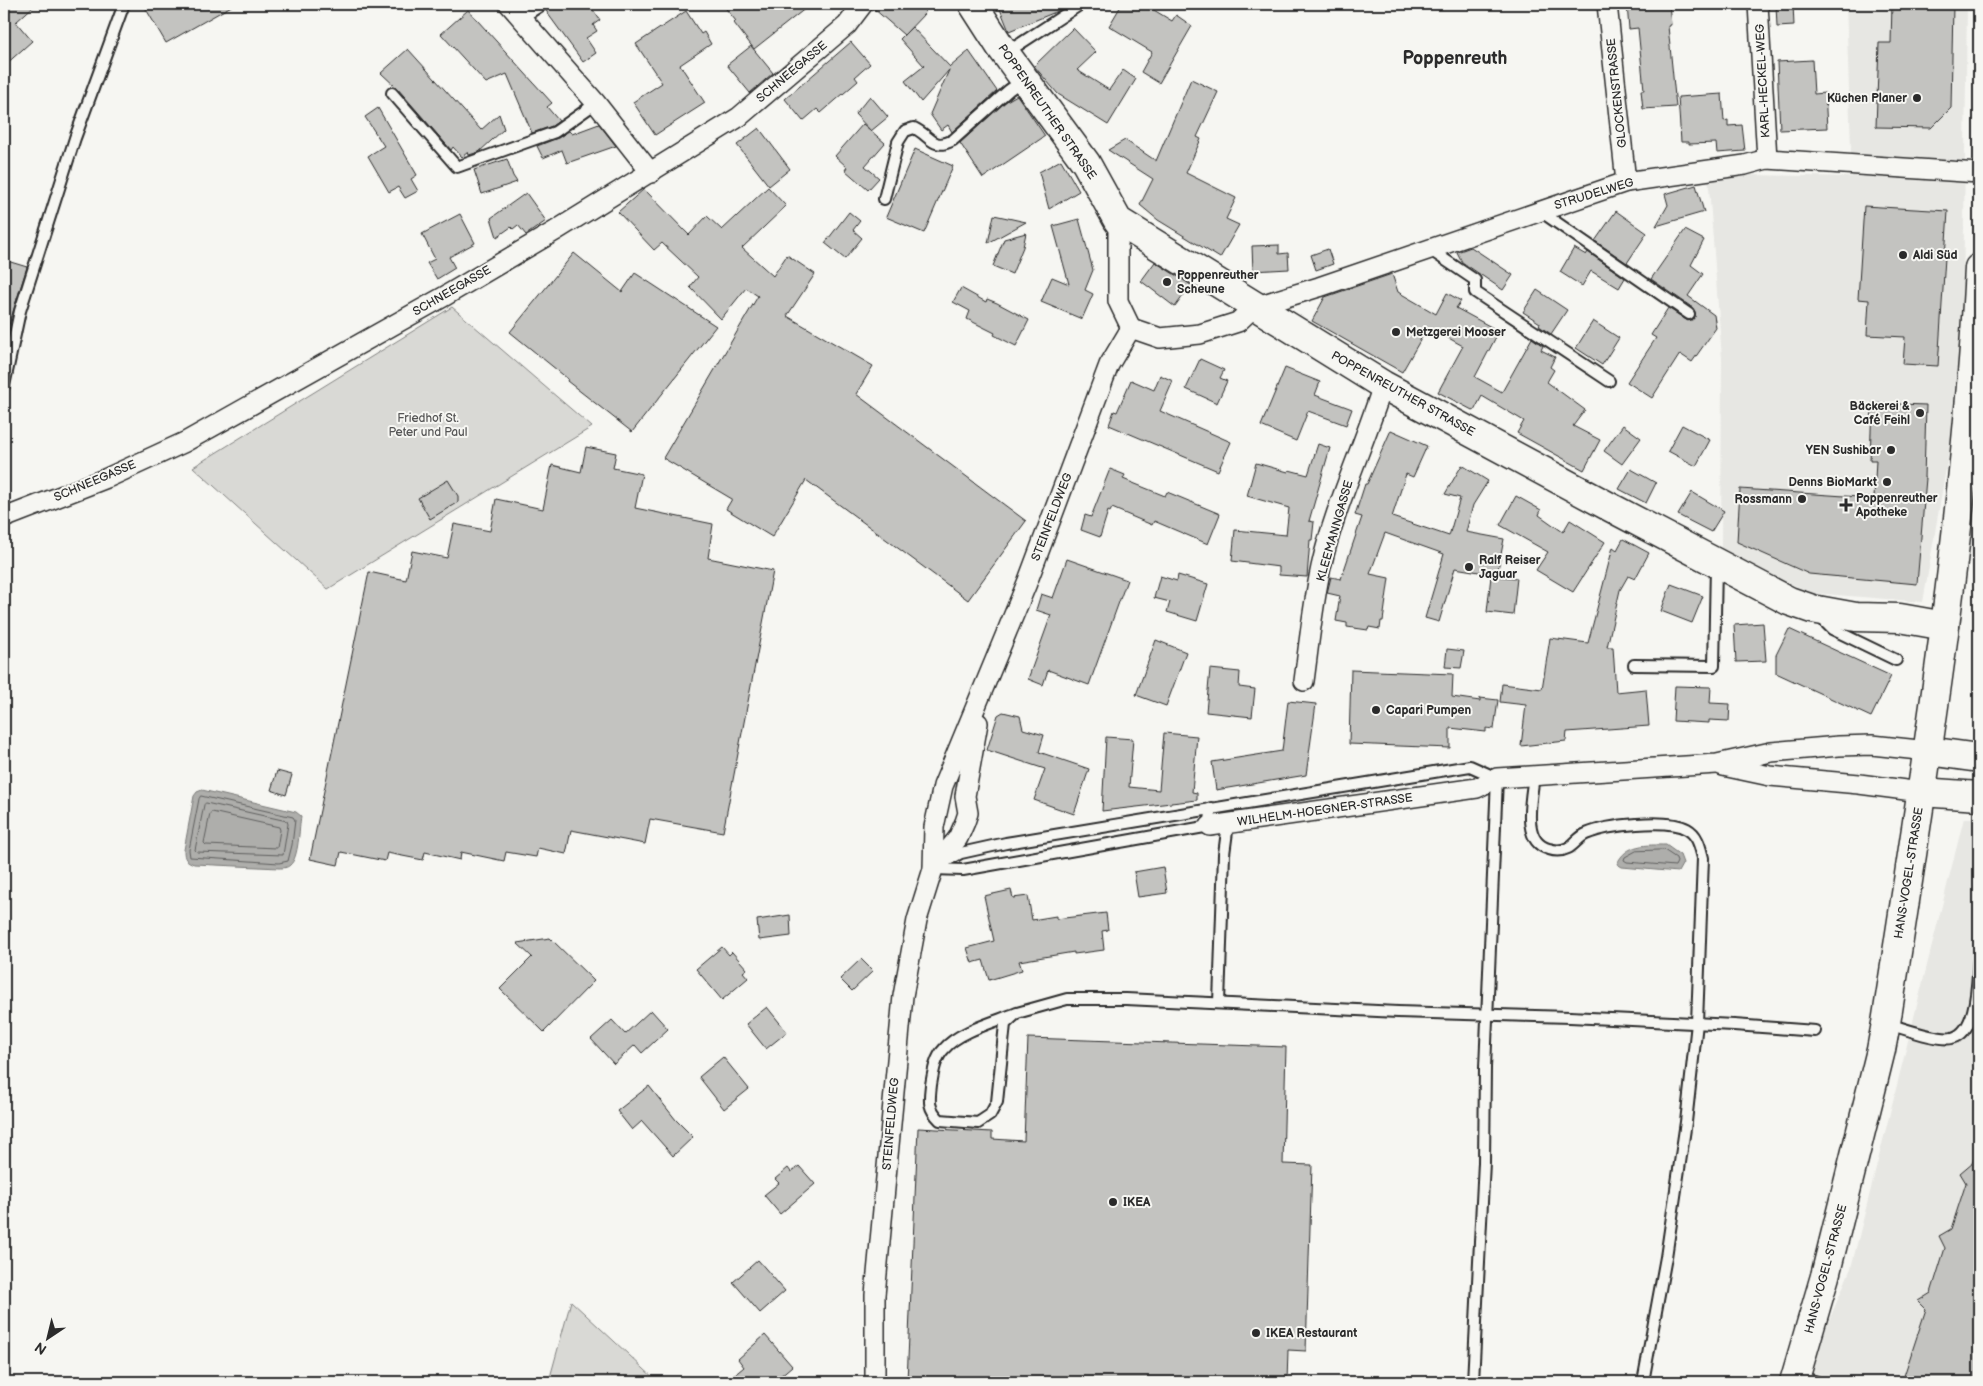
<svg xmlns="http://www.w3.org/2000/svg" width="1983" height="1386" viewBox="0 0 1983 1386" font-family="'Balsamiq Sans',sans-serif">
<rect width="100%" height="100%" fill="#f6f6f2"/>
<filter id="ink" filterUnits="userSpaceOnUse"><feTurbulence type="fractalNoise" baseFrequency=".02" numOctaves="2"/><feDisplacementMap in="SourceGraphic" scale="10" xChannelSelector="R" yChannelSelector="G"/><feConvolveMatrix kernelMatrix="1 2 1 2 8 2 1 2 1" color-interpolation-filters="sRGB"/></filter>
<g filter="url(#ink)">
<g fill="#e7e7e3">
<path d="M1846 4H1967L1962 376 1923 602 1812 593 1721 553 1722 358 1708 174 1852 177Z"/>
<path d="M1979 593V738H1975Z"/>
<path d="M1964 818H1979V1382H1803L1851 1268Z"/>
</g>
<g fill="#d9d9d5" stroke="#828280">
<path d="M452 307 592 427 328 589 193 467Z"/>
<path d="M571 1301 658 1382H551L549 1381Z"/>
</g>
<g fill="#aeaeab" stroke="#7a7a78">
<path d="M202 790 296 812 301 816C299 828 299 858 290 865 287 868 283 868 279 868L194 864C186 861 184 859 184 850L194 796 197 792Z"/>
<path d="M1666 845 1680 855 1683 863 1678 872 1622 867 1617 864C1626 843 1647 845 1666 845Z"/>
</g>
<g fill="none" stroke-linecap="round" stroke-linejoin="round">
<g stroke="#5f5f5e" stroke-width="1">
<path d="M201 796 293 817 295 820 292 845 288 861 279 863 190 857 189 850 199 799Z"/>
<path d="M206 803 287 821 288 824 283 855 197 852 195 850 204 805Z"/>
<path d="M212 812 279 827 280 830 277 848 206 845 204 843 210 814Z"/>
<path d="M1664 850 1676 858 1677 862 1675 866 1627 862 1624 860 1625 857 1636 851Z"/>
</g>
</g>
<g fill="#c3c3c0" stroke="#2b2b2b">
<path d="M4 4H36L16 22 32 41 4 66Z"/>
<path d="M143 4H235L166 43Z"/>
<path d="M550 4H589L600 20 593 25 597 31 586 38 596 53 583 62 548 14 546 10Z"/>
<path d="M722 4H811L754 49 734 23 736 21Z"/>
<path d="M874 4H917L926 12 904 35 873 8Z"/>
<path d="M998 4H1069L1058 11 1009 31Z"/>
<path d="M1122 4H1144L1172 21 1176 15 1192 26 1159 83 1141 72 1152 52 1109 26Z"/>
<path d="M1627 4H1669L1671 25 1668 26 1676 107 1643 109 1641 90H1644L1638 28 1629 29Z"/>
<path d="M1776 4H1793L1794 26 1777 27Z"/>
<path d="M1892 4H1953L1951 108 1931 128 1876 127 1879 43H1891Z"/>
<path d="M468 10 552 103 547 107 559 121 552 126 532 133 507 74 486 83 441 34Z"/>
<path d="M686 11 701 34 704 32 711 44 680 65 705 103 655 135 633 102 662 83 636 44Z"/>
<path d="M912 27 950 67 969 51 997 91 952 132 948 125 941 130 930 114 949 70 921 102 905 81 924 66 900 39Z"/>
<path d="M1073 28 1096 52 1077 70 1109 90 1123 70 1136 79 1108 125 1058 94 1034 66Z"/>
<path d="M851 42 870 64 855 77 858 81 821 113 817 109 803 121 785 99Z"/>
<path d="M751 46 773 73 750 93 727 65Z"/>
<path d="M408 49 481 130 499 114 504 129 479 152 469 155 468 152 462 157 453 147 451 150 397 88 381 73Z"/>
<path d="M1812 60 1814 94 1825 93 1827 128 1780 130 1777 62Z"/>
<path d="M1191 79 1218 92 1197 137 1201 139 1186 173 1236 198 1226 219 1239 225 1220 258 1158 220 1140 205 1153 179 1108 150 1125 140 1156 161Z"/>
<path d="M1722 94 1724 121 1728 120V126L1742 125 1745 151 1717 153 1716 143 1689 144V142H1681L1678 97Z"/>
<path d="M1017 95 1045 136 983 178 960 143 1005 102Z"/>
<path d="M870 96 888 117 871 131 855 114Z"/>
<path d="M378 108 417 175 411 179 418 191 405 198 398 187 389 192 368 156 384 146 365 117Z"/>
<path d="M599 124 616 146 567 163 562 150 543 158 537 146 558 138 569 131 572 134Z"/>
<path d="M863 124 885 143 865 166 879 178 868 190 845 170 847 167 835 156Z"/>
<path d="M759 128 790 169 769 186 737 145Z"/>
<path d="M915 149 953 166 924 233 886 217Z"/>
<path d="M507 159 513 176 517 182 482 194 474 170Z"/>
<path d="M1061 160 1079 191 1049 209 1039 172Z"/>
<path d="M1696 185 1704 212 1656 226 1668 205 1665 194Z"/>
<path d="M768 187 786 206 742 248 773 276 787 255 815 274 787 316 873 366 856 394 1026 521 968 600 806 480 772 537 726 509 732 499 663 458 758 296 746 288 721 319 690 287 698 277 662 243 654 250 618 212 644 189 689 235 707 216 722 230Z"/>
<path d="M526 193 546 221 526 235 518 225 513 229 511 227 497 237 491 218Z"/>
<path d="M1864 206 1948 211 1938 366 1903 364 1905 337 1867 335 1869 300 1858 299Z"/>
<path d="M1616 211 1647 233 1627 263 1595 241Z"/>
<path d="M849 212 860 221 853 230 862 238 845 259 825 243Z"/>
<path d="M460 214 475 243 449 257 455 268 437 279 427 263 435 259 422 234Z"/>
<path d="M994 215 1026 222 988 243Z"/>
<path d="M1079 219 1093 270 1085 290 1093 294 1082 319 1041 302 1052 277 1069 284 1053 226Z"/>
<path d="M1685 230 1704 240 1691 265 1703 274 1688 296 1714 315 1716 328 1692 362 1680 354 1652 398 1627 382 1656 338 1651 335 1668 308 1688 321 1695 317V312L1693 308 1651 279Z"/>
<path d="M1026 233 1023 247 1012 274 993 266 1004 239Z"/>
<path d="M1279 245V254L1288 253 1289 269 1253 271 1252 246Z"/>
<path d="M1471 247 1513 275 1503 290 1462 262 1457 252Z"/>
<path d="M1574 248 1586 255 1588 252 1625 278 1619 288 1591 271 1582 286 1560 272Z"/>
<path d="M1328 249 1333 264 1316 270 1311 255Z"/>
<path d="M574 253 622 292 635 273 716 326 632 432 567 381 568 379 510 332Z"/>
<path d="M4 260 27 267 7 331H4Z"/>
<path d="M1155 262 1191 285 1175 307 1141 281Z"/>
<path d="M1392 274 1398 292 1436 314 1447 293 1461 301 1456 308 1493 328 1489 333 1496 337 1475 377 1502 392 1532 338 1543 346 1541 350 1555 357 1550 367 1554 370 1547 382 1585 410 1573 426 1600 440 1584 470 1517 433 1524 421 1482 396 1474 411 1438 392 1463 346 1434 330 1432 334 1426 330 1402 372 1312 321 1325 297Z"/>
<path d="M961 288 986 302 987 299 997 303 1029 320 1016 346 994 335 995 333 967 319 970 311 953 302Z"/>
<path d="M1537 290 1567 310 1551 334 1539 326 1540 323 1523 312Z"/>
<path d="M1593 321 1619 338 1602 365 1576 348Z"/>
<path d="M1200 359 1224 370 1220 378 1227 381 1217 403 1186 389Z"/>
<path d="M1285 368 1320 382 1315 395 1352 409 1346 425 1308 411 1296 441 1261 426Z"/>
<path d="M1160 375 1173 381 1160 411 1231 442 1218 471 1109 425 1114 411 1117 412 1131 380 1154 390Z"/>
<path d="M1872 403 1926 405 1924 478H1926L1917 584 1809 574 1737 542 1740 489 1874 498 1876 460H1870Z"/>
<path d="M1623 425 1641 438 1622 464 1604 451Z"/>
<path d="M1682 425 1710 440 1696 466 1668 451Z"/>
<path d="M1391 430 1427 446 1413 477 1406 474 1392 517 1449 536 1460 498 1445 494 1462 465 1488 481 1473 505 1466 532 1504 539 1497 575 1455 568 1439 622 1425 618 1444 554 1385 533 1370 574 1389 578 1383 621H1381L1380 629 1369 627 1368 630 1347 627V623L1336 621 1340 596 1327 593 1331 577 1341 579 1362 517 1355 515 1365 484H1367Z"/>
<path d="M1318 444 1330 448 1309 521 1314 522 1312 540H1310L1307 577 1279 575V567L1232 561 1235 530 1286 535 1289 508 1247 496 1256 463 1288 472 1289 470 1308 475Z"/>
<path d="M586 447 616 453 613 468 642 474 635 508 713 524 708 558 773 571 723 832 650 819 645 844 571 830 566 854 538 848 536 857 506 852 504 861 461 852 460 860 425 852 423 860 387 853 385 861 341 852 338 865 310 859 369 572 406 580 412 551 447 558 454 524 490 531 496 499 543 509 552 465 581 472Z"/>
<path d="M1110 469 1125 475 1123 479 1165 496 1167 492 1220 514 1208 544 1154 521 1152 525 1112 508 1110 512 1108 511 1100 537 1081 530 1085 515 1091 517Z"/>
<path d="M1631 469 1656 483 1646 503 1619 489Z"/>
<path d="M448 480 458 496V502L430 519 418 498Z"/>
<path d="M1692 492 1724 511 1711 532 1678 515Z"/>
<path d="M1516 496 1541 510 1539 515 1563 532 1570 520 1605 542 1573 592 1536 570 1548 552 1500 525Z"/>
<path d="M1623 539 1649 553 1635 579 1628 576 1620 590 1607 647H1613L1616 692 1646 689 1649 726 1567 732 1566 741 1521 746 1526 705 1500 702 1502 684 1542 689 1550 638 1588 643 1613 547 1617 550Z"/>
<path d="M1067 559 1127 580 1089 685 1048 670 1043 685 1028 679 1051 615 1036 610 1041 594 1053 598Z"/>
<path d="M1178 575 1208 584 1197 621 1167 612 1170 602 1154 598 1160 576 1177 581Z"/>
<path d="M1491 576 1517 578 1513 615 1487 612Z"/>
<path d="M1671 584 1703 596 1692 623 1661 611Z"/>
<path d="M1763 623 1766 661 1736 662 1734 625Z"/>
<path d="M1789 629 1891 676 1871 717 1776 673V655Z"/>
<path d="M1156 640 1186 652 1166 706 1136 695Z"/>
<path d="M1447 649 1464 651 1461 668 1445 667Z"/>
<path d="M1210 669 1240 672 1239 687 1255 689 1252 717 1206 712Z"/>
<path d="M1351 670 1453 674 1452 697 1480 701V698L1498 700 1494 729 1486 728V732L1450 728V748L1349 744Z"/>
<path d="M1675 686 1711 687 1710 703 1730 704 1729 721 1709 720V723L1673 721Z"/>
<path d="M1288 701 1316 704 1306 775 1216 790 1212 762 1282 751Z"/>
<path d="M1003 712 1020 716 1023 729 1044 735 1039 752 1089 769 1074 814 1034 800 1045 769 987 750 998 715Z"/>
<path d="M1164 733 1197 736 1192 792 1197 793V800L1102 811 1106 737 1133 739 1129 787 1159 790Z"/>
<path d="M277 771 292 775 286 795 271 790Z"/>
<path d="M1163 867 1167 893 1138 897 1134 872Z"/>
<path d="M1011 890 1013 898 1028 896 1032 920 1056 916V919L1106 913 1108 930 1102 931 1104 950 1074 954V952L1019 961 1022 970 989 980 983 960 972 963 967 948 994 941 984 896Z"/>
<path d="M790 915 791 936 759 940 757 920Z"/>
<path d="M550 938 594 981 544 1032 500 989 532 957 517 943Z"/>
<path d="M722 947 729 955 732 952 747 969 743 972 748 978 722 1000 696 969Z"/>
<path d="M861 959 873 971 852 991 840 979Z"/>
<path d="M767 1007 787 1032 766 1049 746 1024Z"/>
<path d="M651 1010 668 1029 642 1053 635 1045 614 1064 591 1039 612 1020 625 1034Z"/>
<path d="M1028 1038 1286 1047 1283 1164 1312 1165 1306 1351 1288 1350 1287 1382H907L918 1128 992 1132V1139L1024 1141Z"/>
<path d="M723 1057 749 1089 724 1109 699 1077Z"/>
<path d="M649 1086 676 1120 693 1137 673 1156 642 1121 632 1130 617 1111Z"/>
<path d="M1976 1152H1979V1382H1902L1926 1309 1918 1301 1931 1293 1945 1248 1939 1236 1951 1229 1966 1183 1960 1173 1973 1162Z"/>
<path d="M799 1166 815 1184 780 1214 764 1195 779 1183 775 1179 788 1168 791 1172Z"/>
<path d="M758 1260 785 1291 760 1313 733 1282Z"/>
<path d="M765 1335 792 1366 773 1382H726L744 1367 738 1359Z"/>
</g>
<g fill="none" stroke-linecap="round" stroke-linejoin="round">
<g stroke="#2b2b2b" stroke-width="14">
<g id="lane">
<path d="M521 18 543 4"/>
<path d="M1006 53 1081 4"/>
<path d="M392 93 457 167 555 132 596 103"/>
<path d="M884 199 898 142 905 131 914 128C931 136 933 151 953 140L1009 90 1023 80"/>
<path d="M1540 211 1689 314"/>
<path d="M1429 249 1475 280V292L1609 381"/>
<path d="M4 386 20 311 75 138 124 4"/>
<path d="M1820 617 1832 629 1896 660"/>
<path d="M1634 665 1714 666 1716 566"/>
<path d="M1534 775C1532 796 1520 842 1549 849 1555 851 1562 851 1568 848 1574 845 1579 837 1586 834 1607 825 1667 818 1687 829 1698 835 1700 847 1703 858L1697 1023 1686 1122 1666 1257 1643 1382"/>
<path d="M945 862 961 853 1006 843 1470 766 1497 778 1485 1068 1484 1162 1473 1382"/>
<path d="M933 869 963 870 1210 826 1211 808"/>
<path d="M1219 1003 1224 854 1228 824"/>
<path d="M1017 1013C995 1022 959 1031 944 1049 935 1058 933 1073 931 1085 929 1102 928 1108 940 1120L978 1123 990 1115 997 1102 1005 1024 1017 1013 1067 999H1126L1398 1012 1570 1017 1734 1025 1815 1031"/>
<path d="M1888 1024C1903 1028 1937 1041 1952 1038 1978 1032 1977 981 1979 959"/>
<path d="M1797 1376 1817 1382"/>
</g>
</g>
<g stroke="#2b2b2b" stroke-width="22">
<g id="street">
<path d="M509 4 596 103 651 173"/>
<path d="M1607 4 1626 182"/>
<path d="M1758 4 1767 159"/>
<path d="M1118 221V301L1131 328 1160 338 1200 334 1238 322 1254 307 1319 287 1626 182 1745 165 1767 159 1979 173"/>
<path d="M4 518 107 478 185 442 445 296 555 231 739 117 847 25 863 4"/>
<path d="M1304 681C1309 643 1313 604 1321 567 1335 505 1364 446 1383 385"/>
<path d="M1723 766 1770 776 1859 784 1921 792"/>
<path d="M1210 826 1477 788 1497 778 1717 764 1771 752 1839 746 1872 745 1928 751"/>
<path d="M933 869 958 838 965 822 968 813 965 796 978 723"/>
<path d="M875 1382V1295L903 996 917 920 933 869 934 827 943 786 1027 583 1109 365 1131 328"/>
</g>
</g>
<g stroke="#2b2b2b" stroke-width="31">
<g id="secondary">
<path d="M973 4 1000 46 1086 163 1118 221 1383 385 1608 506 1789 601 1812 609 1856 617 1900 618 1945 626"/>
<path d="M1928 751 1979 758"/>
<path d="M1921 792 1979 796"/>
<path d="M1794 1382 1825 1276 1881 1050 1886 1023C1925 772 1966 521 1979 268"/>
</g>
</g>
<use href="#lane" stroke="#f6f6f2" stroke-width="10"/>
<use href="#street" stroke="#f6f6f2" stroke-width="19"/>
<use href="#secondary" stroke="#f6f6f2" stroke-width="28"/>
</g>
</g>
<g fill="#2b2b2b" stroke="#f6f6f2" stroke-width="2">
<circle cx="1917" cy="98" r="5"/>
<circle cx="1903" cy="255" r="5"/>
<circle cx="1167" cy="282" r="5"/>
<circle cx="1396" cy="332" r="5"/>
<circle cx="1920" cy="413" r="5"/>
<circle cx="1891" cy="450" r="5"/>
<circle cx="1887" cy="482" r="5"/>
<circle cx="1802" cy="499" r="5"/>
<path d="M1843.5 497.5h5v5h5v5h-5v5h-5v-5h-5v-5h5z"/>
<circle cx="1469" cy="567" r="5"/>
<circle cx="1376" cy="710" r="5"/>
<circle cx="1113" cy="1202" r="5"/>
<circle cx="1256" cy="1333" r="5"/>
</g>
<g text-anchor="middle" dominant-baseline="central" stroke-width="4" stroke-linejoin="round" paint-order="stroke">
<g font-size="12" fill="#2b2b2b" stroke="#f6f6f2">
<text transform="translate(792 72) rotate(-40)">SCHNEEGASSE</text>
<text transform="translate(1763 81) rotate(-93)">KARL-HECKEL-WEG</text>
<text transform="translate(1617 93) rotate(-96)">GLOCKENSTRASSE</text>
<text transform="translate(1047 112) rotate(55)">POPPENREUTHER STRASSE</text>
<text transform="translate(1594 194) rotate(-17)">STRUDELWEG</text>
<text transform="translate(452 291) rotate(-30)">SCHNEEGASSE</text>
<text transform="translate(1403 394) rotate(29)">POPPENREUTHER STRASSE</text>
<text transform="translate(95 481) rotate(-23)">SCHNEEGASSE</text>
<text transform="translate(1052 517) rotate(-69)">STEINFELDWEG</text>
<text transform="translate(1335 531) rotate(-74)">KLEEMANNGASSE</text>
<text transform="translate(1325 810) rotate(-8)">WILHELM-HOEGNER-STRASSE</text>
<text transform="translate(1909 873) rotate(-81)">HANS-VOGEL-STRASSE</text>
<text transform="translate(891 1124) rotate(-85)">STEINFELDWEG</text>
<text transform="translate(1826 1269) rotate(-75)">HANS-VOGEL-STRASSE</text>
</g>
<g font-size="12" font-weight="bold" fill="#2b2b2b" stroke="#f6f6f2" text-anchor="start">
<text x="1907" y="98" text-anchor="end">Küchen Planer</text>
<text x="1913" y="255">Aldi Süd</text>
<text x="1177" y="275">Poppenreuther<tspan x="1177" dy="14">Scheune</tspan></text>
<text x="1406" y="332">Metzgerei Mooser</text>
<text x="1910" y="406" text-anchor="end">Bäckerei &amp;<tspan x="1910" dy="14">Café Feihl</tspan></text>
<text x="1881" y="450" text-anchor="end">YEN Sushibar</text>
<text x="1877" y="482" text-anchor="end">Denns BioMarkt</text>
<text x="1856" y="498">Poppenreuther<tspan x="1856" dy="14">Apotheke</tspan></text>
<text x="1792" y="499" text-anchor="end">Rossmann</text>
<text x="1479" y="560">Ralf Reiser<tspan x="1479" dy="14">Jaguar</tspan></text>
<text x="1386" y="710">Capari Pumpen</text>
<text x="1123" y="1202">IKEA</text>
<text x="1266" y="1333">IKEA Restaurant</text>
</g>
<g font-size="12" fill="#565656" stroke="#f6f6f2">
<text x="428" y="418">Friedhof St.<tspan x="428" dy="14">Peter und Paul</tspan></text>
</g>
<g font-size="18" font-weight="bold" fill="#2b2b2b" stroke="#f6f6f2">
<text x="1455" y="58">Poppenreuth</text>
</g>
</g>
<rect width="1983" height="1386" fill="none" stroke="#f6f6f2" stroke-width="20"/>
<rect x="10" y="10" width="1963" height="1366" fill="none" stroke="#2b2b2b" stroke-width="2" filter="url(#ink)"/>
<g transform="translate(48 1338) rotate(215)" stroke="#f6f6f2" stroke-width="4" paint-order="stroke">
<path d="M0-4L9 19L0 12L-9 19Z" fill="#2b2b2b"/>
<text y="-8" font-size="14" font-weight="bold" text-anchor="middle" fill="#2b2b2b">N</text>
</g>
</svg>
